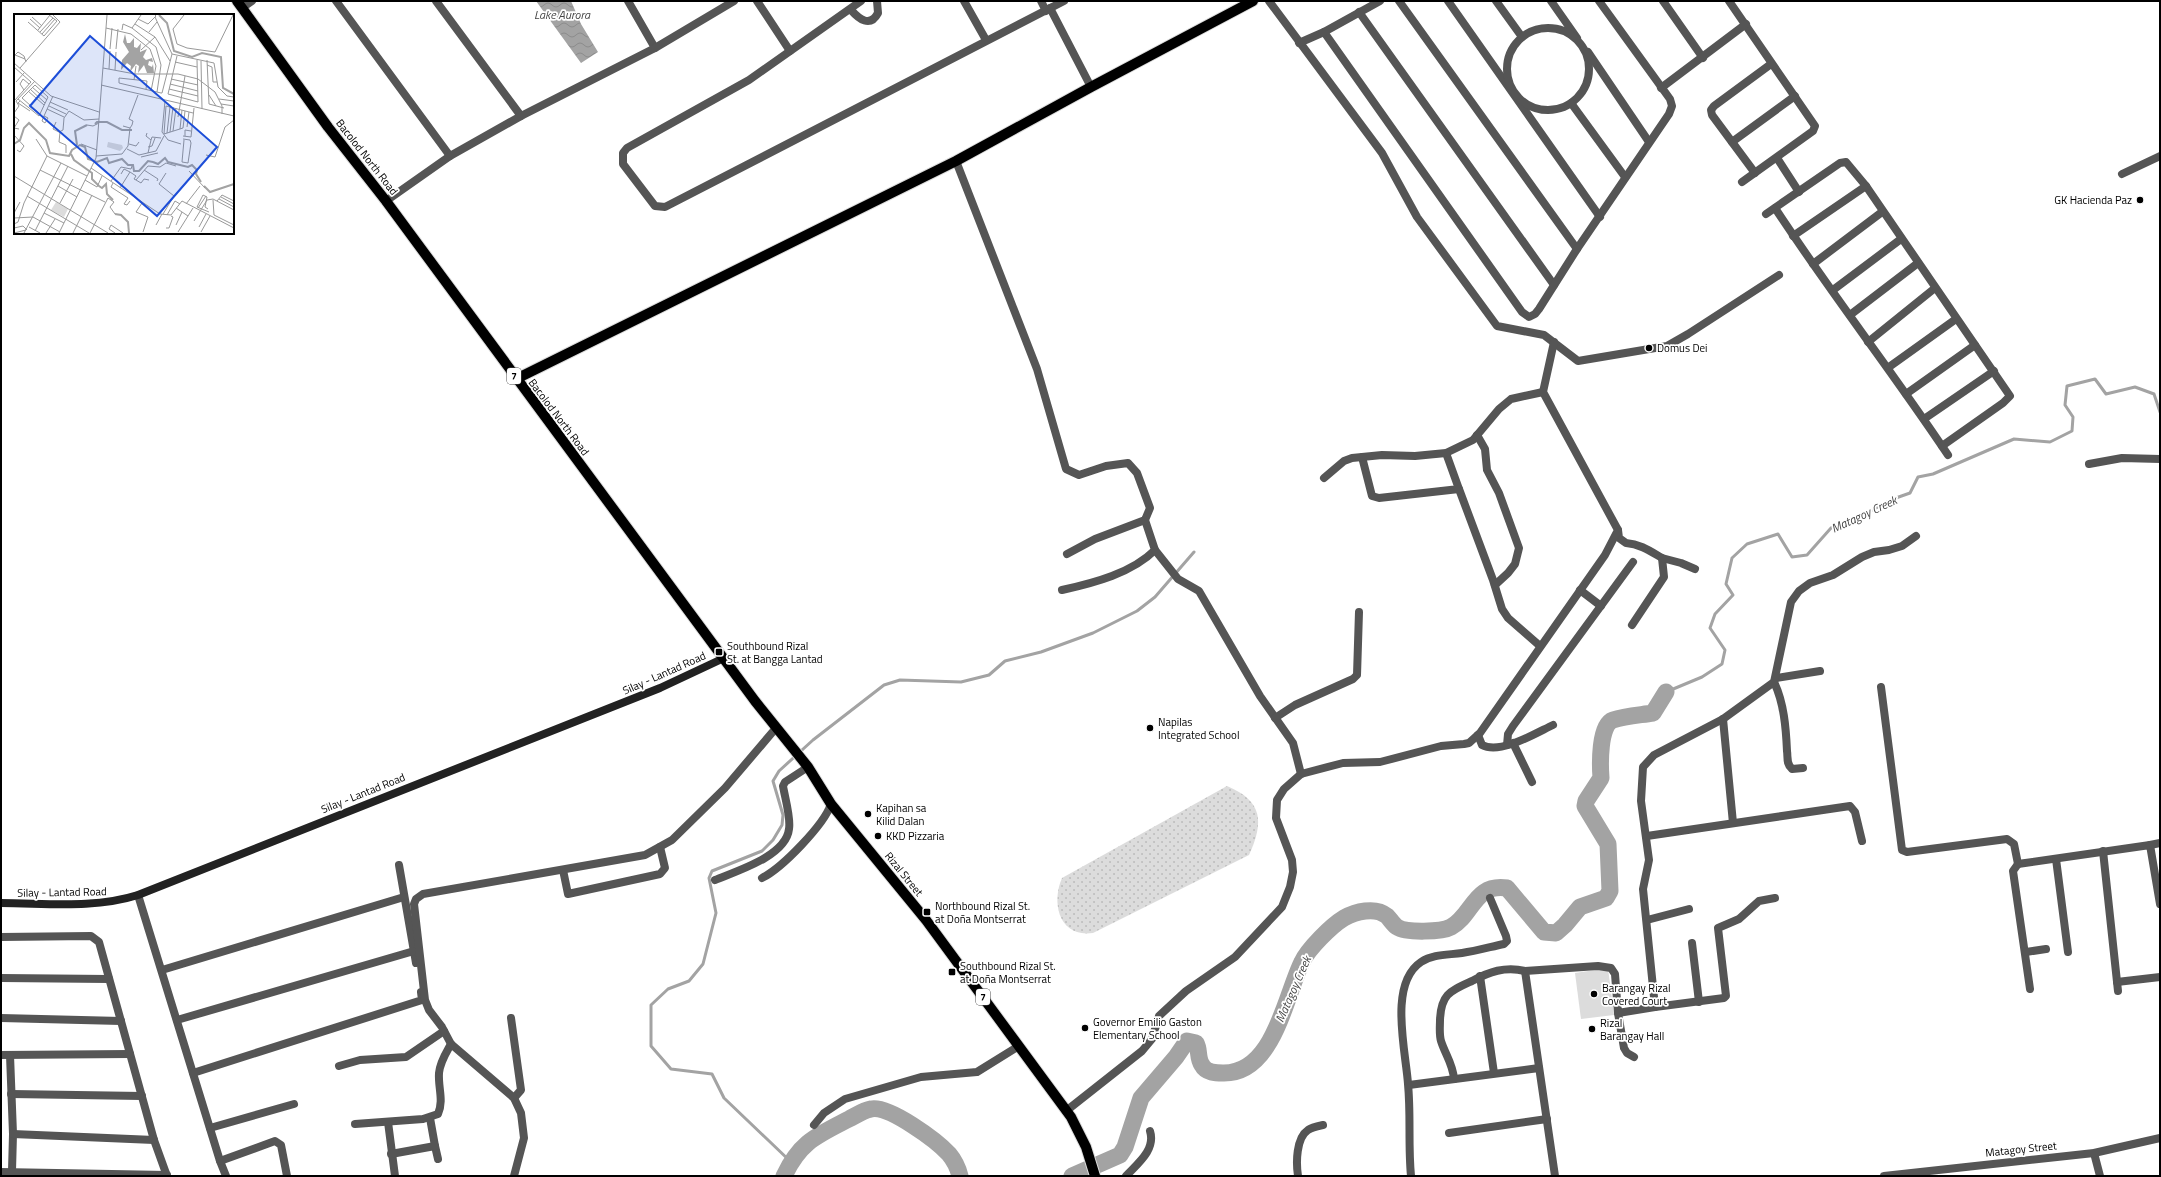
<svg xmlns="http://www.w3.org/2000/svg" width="2161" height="1177" viewBox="0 0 2161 1177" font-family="'Titillium Web',sans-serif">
<defs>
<pattern id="grass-dots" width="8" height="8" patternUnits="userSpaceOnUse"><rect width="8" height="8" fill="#dcdcdc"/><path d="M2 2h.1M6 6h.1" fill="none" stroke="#bbb" stroke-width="1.8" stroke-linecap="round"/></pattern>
<pattern id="water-waves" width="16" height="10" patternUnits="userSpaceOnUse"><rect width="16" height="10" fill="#a3a3a3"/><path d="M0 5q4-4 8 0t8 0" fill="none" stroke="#8b8b8b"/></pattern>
</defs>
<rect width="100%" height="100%" fill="#fff"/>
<path fill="url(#grass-dots)" d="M1227 786C1263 801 1264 822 1249 855L1093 933C1059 938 1051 903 1062 878Z"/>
<path fill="#dcdcdc" d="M1608 968 1614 1015 1581 1019 1575 973Z"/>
<path fill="url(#water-waves)" d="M536 1H571L581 24 598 52 581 63Z"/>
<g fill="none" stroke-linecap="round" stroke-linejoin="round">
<g stroke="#a3a3a3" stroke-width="3">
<path d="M1666 692 1702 677 1722 664 1725 650 1710 628 1715 614 1733 595 1726 584 1732 558 1747 544 1778 534 1792 557 1807 555 1831 528 1853 520 1893 499 1910 493 1918 477 1933 474 2014 439 2050 442 2072 431 2073 417 2065 405 2067 386 2095 379 2106 394 2135 387 2154 394 2160 412"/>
<path d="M791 1162 724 1098 712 1074 671 1069 651 1046V1005L668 989 689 981 703 964 716 913 709 878 712 871 762 851 773 840 782 825 783 815 773 781 779 771 813 740 884 685 900 680 961 682 989 675 1005 661 1041 652 1093 633 1137 611 1155 597 1194 552"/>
</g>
<g stroke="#a3a3a3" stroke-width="17">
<path d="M784 1176C800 1142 816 1136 849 1119 855 1116 864 1110 871 1109 889 1105 937 1141 949 1154 954 1160 958 1168 960 1176"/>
<path d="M1072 1176 1120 1155 1125 1147 1141 1098 1176 1057 1187 1041 1196 1043C1200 1050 1197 1058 1202 1065 1206 1073 1216 1073 1223 1073 1274 1074 1285 996 1302 962 1308 949 1331 926 1344 918 1355 912 1375 906 1387 916 1390 919 1393 924 1397 927 1406 933 1442 932 1451 927 1473 915 1474 883 1507 888L1544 932 1556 933 1565 925 1580 907 1606 898 1610 891 1608 844 1585 806 1586 801 1601 778C1600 765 1599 725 1613 720 1625 716 1641 715 1653 713L1666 692"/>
</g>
<g stroke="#dbdbdb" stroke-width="12">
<g id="primary">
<path d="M237 1 328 127 386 201 755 701 808 767 831 804 926 920 1071 1117 1086 1147 1095 1176"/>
<path d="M516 379 956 161 1091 87 1253 1"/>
</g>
</g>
<g stroke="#555" stroke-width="8">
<path d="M336 1 450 156"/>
<path d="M436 1 521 116"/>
<path d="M628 1 655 48"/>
<path d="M757 1 790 51"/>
<path d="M861 1 749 80 627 148 623 153V164L655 206 665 207 1064 1"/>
<path d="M964 1 986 40"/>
<path d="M1041 1 1046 11"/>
<path d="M1269 1 1382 153 1417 217 1497 326 1544 335 1578 361 1667 346 1688 334 1779 275"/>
<path d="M1399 1 1577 249"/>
<path d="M1448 1 1600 217"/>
<path d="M1496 1 1522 37"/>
<path d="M1551 1 1577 38"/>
<path d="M1663 1 1703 58"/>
<path d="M1729 1 1815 126 1813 131 1742 182"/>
<path d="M242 8 252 1"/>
<path d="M1050 8 1091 87"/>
<path d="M851 10C859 19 870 28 878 13L877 1"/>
<path d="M1359 12 1554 285"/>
<circle cx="1548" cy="69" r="41"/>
<path d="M1324 32 1522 312 1529 317 1535 314 1539 309 1577 249 1669 114 1672 106 1670 99 1599 1"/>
<path d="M1299 43 1324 32 1380 1"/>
<path d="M1588 52 1649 142"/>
<path d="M1661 88 1746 24"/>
<path d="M1571 103 1625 177"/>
<path d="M1732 142 1795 96"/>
<path d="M1777 158 1799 192"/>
<path d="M956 161 1037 369 1066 469 1079 475 1106 466 1128 463 1137 473 1150 508 1145 520 1155 550C1132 573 1094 583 1062 590"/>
<path d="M1755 173 1712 115 1711 110 1714 106 1771 64"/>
<path d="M2122 174 2160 156"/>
<path d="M386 201 450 156 521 116 655 48 734 1"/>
<path d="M1775 208C1830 292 1892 371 1948 455"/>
<path d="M1766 214 1840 163 1846 162 1866 186 2010 396 2003 403 1942 446"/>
<path d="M1793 236 1866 186"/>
<path d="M1813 264 1882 212"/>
<path d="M1833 290 1901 239"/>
<path d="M1850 315 1918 263"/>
<path d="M1868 342 1935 288"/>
<path d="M1889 367 1956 319"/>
<path d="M1906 394 1975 345"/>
<path d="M1924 419 1994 371"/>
<path d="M1477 435 1485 449 1487 470 1499 493 1519 548 1515 564 1508 573 1495 585"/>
<path d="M1362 457 1372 496 1379 498 1459 489 1446 453"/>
<path d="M2089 464 2122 458 2160 459"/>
<path d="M1324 478 1344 461 1352 458 1382 455 1415 456 1446 453 1473 440 1499 409 1511 399 1543 392"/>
<path d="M1459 489 1493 580 1502 609 1508 618 1540 646"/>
<path d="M1618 530 1619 538 1626 543C1640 544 1650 551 1662 558L1664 577 1632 625"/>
<path d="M1155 550 1178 579 1199 591 1260 696 1293 743 1301 774"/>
<path d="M1067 554 1095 539 1145 520"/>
<path d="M1662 558 1681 563 1695 569"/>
<path d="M1580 590 1601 606"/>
<path d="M1776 678 1820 671"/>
<path d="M1774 682C1784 703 1786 728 1787 751 1788 757 1786 764 1792 769L1803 768"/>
<path d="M1881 687 1902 850 1907 852 2007 839 2014 844 2018 864 2150 845 2160 904"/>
<path d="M1275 718 1295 705 1353 679 1357 675 1359 612"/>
<path d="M1723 719 1733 823"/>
<path d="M1478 735 1482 745C1500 755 1536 733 1553 725"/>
<path d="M1513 743 1532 782"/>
<path d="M1507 745 1508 734 1513 726 1633 562"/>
<path d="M1647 836 1850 806 1855 812 1862 841"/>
<path d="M2150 845 2160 843"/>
<path d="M2103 851 2118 991"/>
<path d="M2056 859 2068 952"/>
<path d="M2018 864 2013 871 2030 989"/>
<path d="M399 865 416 963"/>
<path d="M563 870 568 894 660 874 665 868 660 847"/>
<path d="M762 878C782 868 824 825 831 804"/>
<path d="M715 880C737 871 786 856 789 829 791 818 785 798 783 786L785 782 808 767"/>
<path d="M138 895 220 1161 226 1176"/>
<path d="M1647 920 1689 909"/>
<path d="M1 937 91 936 99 942 154 1140 167 1176"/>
<path d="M1692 943 1699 1002"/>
<path d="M2026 952 2046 949"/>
<path d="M162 970 404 897"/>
<path d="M1480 976 1494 1073"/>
<path d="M1 978 109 979"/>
<path d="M2117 982 2160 977"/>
<path d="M1655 1007 1724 998 1726 996 1718 928 1739 919 1759 901 1775 898"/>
<path d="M1618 1013 1624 1048 1627 1053 1634 1057"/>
<path d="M1 1018 121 1021"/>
<path d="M511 1018 521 1090 514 1098"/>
<path d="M177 1020 414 951"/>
<path d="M1 1055 130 1054"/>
<path d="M10 1055 13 1134 12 1171"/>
<path d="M339 1066 360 1060 406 1057 444 1031"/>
<path d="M193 1073 422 1000 421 992"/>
<path d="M1454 1079C1453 1064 1445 1054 1441 1041 1439 1034 1440 1027 1440 1020 1441 994 1450 991 1472 981 1489 972 1505 966 1525 971"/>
<path d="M1409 1085 1539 1068"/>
<path d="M11 1094 142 1096"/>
<path d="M1066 1111 1142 1051 1152 1039 1159 1016 1186 991 1235 957 1282 907 1290 887 1293 872 1292 860 1276 818 1277 800 1284 789 1301 774 1343 763 1380 762 1441 746 1464 744 1469 743 1480 733 1605 555 1618 530 1543 392 1554 342"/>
<path d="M388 1122 395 1176"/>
<path d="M355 1124 423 1119 438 1114C444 1100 438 1088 439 1073 440 1062 446 1053 451 1044"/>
<path d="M814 1125 824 1113 845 1099 921 1077 977 1072 1019 1046"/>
<path d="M210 1128 294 1104"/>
<path d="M1449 1133 1547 1119"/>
<path d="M13 1134 154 1140"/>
<path d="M435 1146 438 1159"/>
<path d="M2094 1153 2100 1176"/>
<path d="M391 1154 435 1146 430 1118"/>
<path d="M220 1161 275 1141 281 1145 287 1176"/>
<path d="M1 1172 167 1175"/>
<path d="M514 1176 524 1138 521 1113 514 1098 451 1044 442 1027 429 1010 425 1000 414 904 416 899 423 894 645 855 672 840 725 788 776 728"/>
<path d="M1126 1176C1137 1164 1156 1150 1150 1131"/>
<path d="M1298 1176C1296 1163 1296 1138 1308 1130 1312 1127 1318 1126 1323 1125"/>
<path d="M1411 1176C1408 1145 1411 1115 1408 1084 1406 1052 1388 984 1421 962 1433 954 1448 955 1462 953 1476 951 1490 947 1504 944L1507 941 1506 936 1490 898"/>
<path d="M1555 1176 1525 971 1598 966 1611 968 1615 974 1618 1013 1655 1007 1643 889 1649 860 1641 801 1643 767 1654 755 1723 719 1774 682 1791 602 1799 591 1810 583 1833 575 1862 557 1874 552 1889 550 1902 546 1916 536"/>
<path d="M1884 1176 2094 1153 2160 1138"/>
</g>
<path stroke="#222" stroke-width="8" d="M1 903C46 903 94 909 138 895L660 688 724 658"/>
<use href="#primary" stroke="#000" stroke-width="10"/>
</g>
<g fill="#000" stroke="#fff" stroke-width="1.5">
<circle cx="2140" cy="200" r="4"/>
<circle cx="1649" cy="348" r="4"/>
<rect x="715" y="648" width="8" height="8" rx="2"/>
<circle cx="1150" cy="728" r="4"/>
<circle cx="868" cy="814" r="4"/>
<circle cx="878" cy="836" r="4"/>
<rect x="923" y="908" width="8" height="8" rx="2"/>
<rect x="948" y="968" width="8" height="8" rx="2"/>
<circle cx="1594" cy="994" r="4"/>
<circle cx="1085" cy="1028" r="4"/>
<circle cx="1592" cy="1029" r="4"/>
</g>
<g text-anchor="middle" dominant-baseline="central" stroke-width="3.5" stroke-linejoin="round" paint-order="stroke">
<g fill="#fff" stroke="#4c4c4c" stroke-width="1">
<rect x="507" y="368" width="14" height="16" rx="3"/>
<rect x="976" y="989" width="14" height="16" rx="3"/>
</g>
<g font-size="10" font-weight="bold" fill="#000">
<text x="514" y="376">7</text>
<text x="983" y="997">7</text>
</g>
<g font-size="11" fill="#000" stroke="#fff">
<text transform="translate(367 157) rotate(52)">Bacolod North Road</text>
<text transform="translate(559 417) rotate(53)">Bacolod North Road</text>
<text transform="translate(664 673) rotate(-24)">Silay - Lantad Road</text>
<text transform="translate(363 793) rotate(-22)">Silay - Lantad Road</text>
<text transform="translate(904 874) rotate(51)">Rizal Street</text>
<text transform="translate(62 892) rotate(-1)">Silay - Lantad Road</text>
<text transform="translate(2021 1149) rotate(-6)">Matagoy Street</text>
</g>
<g font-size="11" fill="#000" stroke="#fff" text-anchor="start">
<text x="2132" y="200" text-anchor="end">GK Hacienda Paz</text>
<text x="1657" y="348">Domus Dei</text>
<text x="727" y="646">Southbound Rizal<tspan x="727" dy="13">St. at Bangga Lantad</tspan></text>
<text x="1158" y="722">Napilas<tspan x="1158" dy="13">Integrated School</tspan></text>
<text x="876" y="808">Kapihan sa<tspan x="876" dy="13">Kilid Dalan</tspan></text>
<text x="886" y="836">KKD Pizzaria</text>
<text x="935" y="906">Northbound Rizal St.<tspan x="935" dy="13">at Doña Montserrat</tspan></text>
<text x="960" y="966">Southbound Rizal St.<tspan x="960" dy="13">at Doña Montserrat</tspan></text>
<text x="1602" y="988">Barangay Rizal<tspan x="1602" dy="13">Covered Court</tspan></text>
<text x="1093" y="1022">Governor Emilio Gaston<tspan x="1093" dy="13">Elementary School</tspan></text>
<text x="1600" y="1023">Rizal<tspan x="1600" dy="13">Barangay Hall</tspan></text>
</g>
<g font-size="12" font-style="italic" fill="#444" stroke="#fff">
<text x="562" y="14">Lake Aurora</text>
<text transform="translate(1864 514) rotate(-25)">Matagoy Creek</text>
<text transform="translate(1293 989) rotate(-66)">Matagoy Creek</text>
</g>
</g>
<g transform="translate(14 14)">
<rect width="220" height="220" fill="#fff"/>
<path d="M94 128 108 131 109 134 106 137 93 133Z" fill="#dcdcdc"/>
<path d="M42 188 54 195 50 203 37 196Z" fill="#dcdcdc"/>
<path d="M111 20 113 29H116L120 24V33L123 34 127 29 126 38 133 35 129 43 132 46 138 44 139 48 135 47 134 51 138 53 139 50 140 59H133L130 51 124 59 125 52 122 50 116 58 117 52 113 49 107 56 108 46 115 38 109 28Z" fill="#a3a3a3"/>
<path fill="none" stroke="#a3a3a3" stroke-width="2" d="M145 1 153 9 160 37 178 43 188 39 207 43 209 74 220 80M81 110 83 108H93L108 116H118M0 130 6 126 10 114 15 109 32 126 36 139 55 142 58 136 66 131 71 133 74 145 83 148 93 144 95 149 108 145 114 151H119L120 157H125L134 147 139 148M63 131 61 117 73 111M57 140 60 146 78 159V165L85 172 88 174 92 170 93 180 99 186M139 148 144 150 151 144 154 148 174 153 178 151 183 156 182 160 187 168M190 172 196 178 220 170M101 200 107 201 114 208 115 219"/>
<path fill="none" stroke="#999" stroke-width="1" d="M170 1 159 15 163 30 173 34 201 38 219 1M18 3 28 12M141 3 158 40 200 49 204 73 213 82 220 83M16 5 26 14M124 5 134 10 142 2 141 1M14 8 30 22 43 7 35 1M121 10 141 23 156 47M92 14 117 20 136 35 142 52 137 77M118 14 127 1M24 16 36 1M108 16 109 10 118 14 142 33 147 51 143 78M26 18 39 4M135 18 143 8M28 20 41 5M96 35 98 14M102 35 104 15M127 36 141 23M163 42 154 80 184 88 183 46M11 45 1 41 4 38 10 42 12 48M193 46 195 90 210 94M187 47 188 95M161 48 183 53M0 49 37 82 85 98M193 51 198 53 199 68H203M0 53 17 68 1 86M6 54 46 8 39 1M89 54 121 60H164L184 65 201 78 208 92V100M95 55 96 37M101 56 102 38M157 65 184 71M120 66 122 52M2 68 10 59M156 70 184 77M87 71 220 102M18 73 33 86M16 75 31 89M132 75 133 67 105 64V69L147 79H148L158 40M155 75 184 82M10 76 6 70 9 65 15 70M14 77 30 91M195 81 202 92M4 85 25 102 34 83 21 71 8 84 26 100M205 85 220 87M6 87 4 89 16 97M151 87 148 118 154 126 167 130M36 88 54 96M207 90 220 92M35 92 52 100M152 92 150 120 169 114 171 97M152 92 179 99M33 95 50 103M0 99 5 92 2 87 21 67M0 102 5 106 0 114 5 115M30 102 34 104 31 109 28 107 30 102 39 82M164 103 171 62M42 108 39 115 45 118 49 116 50 104 55 97 70 106 85 105M73 111 79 112 85 109M109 112 116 114 118 111 119 107 115 105 124 81M173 113 175 98M166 115 168 96M159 117 162 94M46 118 45 128 52 131V139M156 118 159 93M133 119 132 122 137 126 138 123 147 124M153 119 156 93M0 121 10 132 6 138 3 136M169 122 177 123 180 94M171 122V116L177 117M22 125 33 142 73 162M67 130 83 136M115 130 122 132 125 128M134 133 138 132 141 124M113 135 125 141 142 137 150 122M134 139 137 126M192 141 201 143 211 113 220 106M82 142 108 140 114 132 116 114M127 143 144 139M168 148 174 149 177 129 176 126 169 125M168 148 170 126M77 154 146 200 157 201 168 187 220 214M26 156 91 188M130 156 144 165 143 167M175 157 191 174M107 160 110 155 116 158M0 162 94 219M71 166 83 173M122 166 127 169 130 165 135 166M97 167 107 153 117 155 118 152M99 169 97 173 114 184 110 190 113 191 116 187M44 172 63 183M83 173 88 162M106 174 116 158 122 162 120 165 122 166 134 152 146 153 152 149 162 152M13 182 75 219M207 183 220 190M205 185 220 193M199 186 200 201 220 211M203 187 208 181 220 187M46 189 59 165M128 189 122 198 134 203 129 218M172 190 186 172M162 194 174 202M184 194 192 182M194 195 191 193 193 183 189 181 183 193 195 198M0 199 6 188M30 199 50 209M149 200 160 182 145 170 152 159M153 201 161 187 166 190M0 204 19 203 46 218M180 207 193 186 199 185 220 196M0 210 4 208 10 189 33 142M142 211 148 200M162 211 168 198M15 213 26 219M185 213 192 200M0 214 9 212 13 216M152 214H155L159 203 157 202M21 217 54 152M164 218 179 194M187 218 196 202M0 219 12 216M10 219 47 149M32 219 41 205M45 219 82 144 93 1M59 219 78 181M76 219 94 184 100 188 96 193 101 200M101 219 95 215 97 211 109 219"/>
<path fill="#1d4ed8" fill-opacity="0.15" stroke="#1d4ed8" stroke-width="2" d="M76 22 203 133 143 202 16 92Z"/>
<rect width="220" height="220" fill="none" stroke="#000" stroke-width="2"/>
</g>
<rect width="2161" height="1177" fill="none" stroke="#000000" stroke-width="4"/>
</svg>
